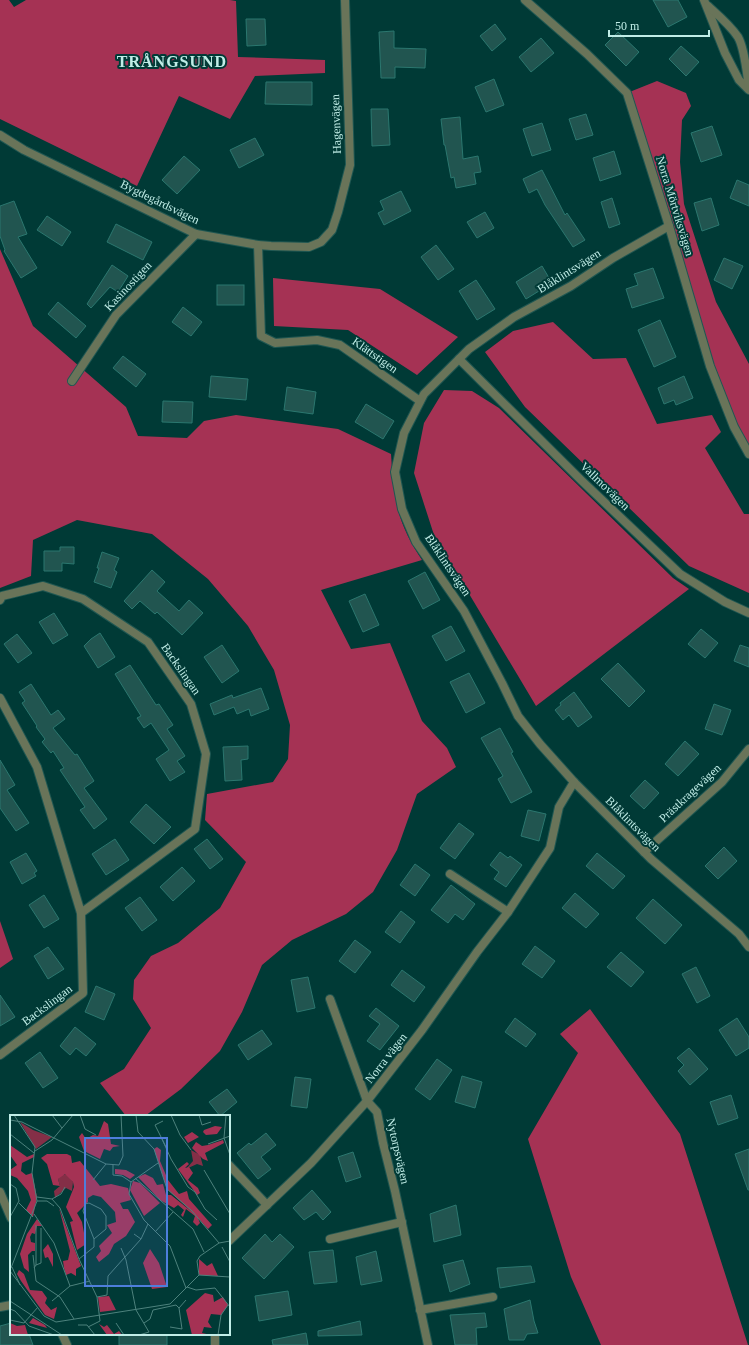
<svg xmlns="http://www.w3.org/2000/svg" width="749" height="1345" viewBox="0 0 749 1345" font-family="Georgia,serif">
<rect width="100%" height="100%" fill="#003a36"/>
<g fill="#a53254">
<path d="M0 0H9L14 7 26 0H230L236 1 238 57 325 60V73L255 76 230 119 179 96 137 186 0 119Z"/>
<path d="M657 81 686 93 691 106 682 120 680 162 684 204 716 302 749 364V454L710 366 627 93Z"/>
<path d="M0 249 33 326 126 407 138 436 187 438 204 421 236 415 338 429 391 454C392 472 394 491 398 509 402 527 412 545 422 560L321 590 351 649 390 643 422 721 447 748 456 767 417 794 397 850 373 892 346 914 292 940 262 965 242 1012 220 1051 181 1089 145 1116H126L100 1083 124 1069 151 1028 133 999 134 980 151 956 178 943 220 908 246 862 205 820 207 794 273 782 288 759 290 725 274 670 248 626 208 579 152 534 77 520 33 540 31 576 0 588Z"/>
<path d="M273 278 380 289 458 337 417 375 348 330 274 326Z"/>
<path d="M553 322 593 359 626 358 657 424 712 415 721 432 705 448 744 514H749V593L689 566 525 407 485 352 513 331Z"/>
<path d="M444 390 472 391 499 408 673 578 689 589 536 706 434 535 414 473 424 423Z"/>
<path d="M0 921 13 959 0 968Z"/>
<path d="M590 1009 680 1134 748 1345H601L571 1277 528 1139 578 1053 560 1034Z"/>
</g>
<g fill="#215550" stroke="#2b776f">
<path d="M653 0H678L687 17 668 27Z"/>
<path d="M246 19H265L266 45 247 46Z"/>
<path d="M495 24 506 39 492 51 480 36Z"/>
<path d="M394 31V48L426 49 425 68 395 67V78H381L379 32Z"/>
<path d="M618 32 639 52 626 66 605 45Z"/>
<path d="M541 38 554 53 531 72 519 57Z"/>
<path d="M681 46 699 62 686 76 669 59Z"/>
<path d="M494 79 504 105 486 112 475 87Z"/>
<path d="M266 82H312V105L265 104Z"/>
<path d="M371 109H388L390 145 372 146Z"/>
<path d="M586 114 593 135 576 140 569 119Z"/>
<path d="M460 117 463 159 478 156 481 172 474 173 476 184 456 188 454 177 451 178 445 145H444L441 119Z"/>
<path d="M542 123 551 150 532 156 523 129Z"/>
<path d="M712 126 722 155 701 162 691 133Z"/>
<path d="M255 138 264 155 239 168 230 150Z"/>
<path d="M614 151 621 174 600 181 593 158Z"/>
<path d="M184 156 200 170 177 194 162 180Z"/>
<path d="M542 170 565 215 567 213 585 240 573 247 545 205 537 189 529 193 523 179Z"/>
<path d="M737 180 749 185V206L730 198Z"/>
<path d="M401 191 411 211 384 225 378 213 384 210 380 201Z"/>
<path d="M612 198 620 224 609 228 601 202Z"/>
<path d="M711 198 719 225 702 231 694 203Z"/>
<path d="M14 201 27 234 18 237 37 268 21 278 4 251 5 250 0 236V206Z"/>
<path d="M485 212 494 228 477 238 467 222Z"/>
<path d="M47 216 71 232 62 246 37 230Z"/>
<path d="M116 224 152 242 143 260 107 242Z"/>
<path d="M436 245 454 269 438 280 421 257Z"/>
<path d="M724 258 743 266 732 289 714 280Z"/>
<path d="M112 265 128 276 118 292 110 287 91 308 87 304Z"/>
<path d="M542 266 552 283 526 299 516 282Z"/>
<path d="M653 268 664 298 632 308 626 289 638 285 634 274Z"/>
<path d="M476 280 495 309 477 320 459 291Z"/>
<rect x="217" y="285" width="27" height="20"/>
<path d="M58 302 86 326 76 338 48 314Z"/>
<path d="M183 307 202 322 191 336 172 322Z"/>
<path d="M660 320 676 357 654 367 638 330Z"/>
<path d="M123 356 146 374 136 387 113 368Z"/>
<path d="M211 376 248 379 246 400 209 397Z"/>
<path d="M684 376 693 398 676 405 674 400 664 404 658 388Z"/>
<path d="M287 387 316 392 313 414 284 410Z"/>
<path d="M163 401 193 402 192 423 162 422Z"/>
<path d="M366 404 394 421 383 439 355 422Z"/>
<path d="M60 547H74V564L62 563V571H44V551H60Z"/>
<path d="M102 552 119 558 114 570 117 572 111 588 94 582 99 568H97Z"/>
<path d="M152 570 165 582 157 591 179 611 189 600 203 613 182 635 157 612 155 614 140 601 132 609 124 601Z"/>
<path d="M425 572 440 600 423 609 408 581Z"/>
<path d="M365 594 379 625 363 632 349 601Z"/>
<path d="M54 613 68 635 53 644 39 622Z"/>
<path d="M451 626 465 651 446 661 432 636Z"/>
<path d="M701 629 718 643 705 658 688 644Z"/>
<path d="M100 633 115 657 98 668 84 646 91 639Z"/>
<path d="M17 634 32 653 18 663 4 644Z"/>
<path d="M222 645 239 671 222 683 204 657Z"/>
<path d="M740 645 749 648V667L734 661Z"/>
<path d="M618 663 645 691 629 707 601 679Z"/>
<path d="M130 665 156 705 159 704 173 725 167 729 185 756 177 761 185 772 170 781 156 759 169 750 151 723 144 728 137 718 141 716 115 674Z"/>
<path d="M469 673 485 703 466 713 450 682Z"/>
<path d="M31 684 51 715 58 710 65 719 53 728 75 755 77 754 94 781 84 788 107 819 94 829 80 810 85 807 60 770 64 768 53 751 51 753 42 742 45 739 36 727 37 726 22 703 25 701 19 692Z"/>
<path d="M261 688 269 709 251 716 249 709 237 714 234 707 214 715 210 704 232 695 233 698Z"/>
<path d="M574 692 592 717 578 727 569 715 563 720 555 710 561 705 560 703Z"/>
<path d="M714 704 731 710 722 735 705 729Z"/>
<path d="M500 728 513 752 511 753 532 792 511 803 498 779 503 776 481 738Z"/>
<path d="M685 741 699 754 678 776 665 764Z"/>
<path d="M248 746V759L241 760 242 780 225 781 223 747Z"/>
<path d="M0 760 15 785 7 790 29 823 16 831 0 808Z"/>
<path d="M645 780 659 793 644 809 630 796Z"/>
<path d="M146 804 171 827 154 844 130 822Z"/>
<path d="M528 810 546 814 539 841 521 836Z"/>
<path d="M459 823 474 834 455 859 440 848Z"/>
<path d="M115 839 129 860 106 875 92 854Z"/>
<path d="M207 839 223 859 210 869 194 849Z"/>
<path d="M724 847 737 861 718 879 705 866Z"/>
<path d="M500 852 508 858 510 856 522 865 506 887 494 879 499 872 490 865Z"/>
<path d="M26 853 37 871 34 873 36 876 22 884 10 862Z"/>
<path d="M597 853 625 876 613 889 586 866Z"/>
<path d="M415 864 430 875 415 896 400 885Z"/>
<path d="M182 867 195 881 173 901 160 887Z"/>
<path d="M451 885 475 904 463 920 455 914 448 923 431 910Z"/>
<path d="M575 893 599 914 586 928 562 908Z"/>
<path d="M44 895 59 919 44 928 29 905Z"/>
<path d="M140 897 157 920 142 931 125 908Z"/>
<path d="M653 899 682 925 665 944 636 918Z"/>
<path d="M401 911 415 922 400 943 385 932Z"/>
<path d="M355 940 371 952 355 973 339 961Z"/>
<path d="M535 946 555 961 542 978 522 964Z"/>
<path d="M48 947 64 969 48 979 34 956Z"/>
<path d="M621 952 644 972 631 987 607 967Z"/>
<path d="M696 967 710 996 697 1003 682 974Z"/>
<path d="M402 970 425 987 414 1002 391 985Z"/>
<path d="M308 977 315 1008 297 1012 291 980Z"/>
<path d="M96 986 115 994 104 1020 85 1012Z"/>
<path d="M0 995 15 1017 0 1026Z"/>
<path d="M376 1008 399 1026 380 1050 367 1041 380 1024 369 1016Z"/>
<path d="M515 1018 536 1034 526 1047 505 1032Z"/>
<path d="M737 1018 749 1037V1048L736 1056 719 1030Z"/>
<path d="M75 1027 96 1044 86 1056 76 1048 70 1055 60 1046Z"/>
<path d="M262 1030 272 1044 248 1060 238 1045Z"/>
<path d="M689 1048 708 1069 690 1085 678 1071 684 1065 677 1058Z"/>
<path d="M40 1052 58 1078 43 1088 25 1063Z"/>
<path d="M437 1059 452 1070 430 1100 415 1089Z"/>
<path d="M462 1076 482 1082 475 1108 455 1102Z"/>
<path d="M295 1077 311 1079 307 1108 291 1106Z"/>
<path d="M227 1089 237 1102 220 1116 209 1102Z"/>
<path d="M731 1095 738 1118 718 1125 710 1102Z"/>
<path d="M266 1133 276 1145 261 1157 271 1169 258 1179 237 1153 249 1143 251 1145Z"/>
<path d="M749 1149V1190H748L735 1154Z"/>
<path d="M353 1152 361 1177 346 1182 338 1157Z"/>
<path d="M312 1190 331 1212 323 1220 316 1212 304 1220 293 1208Z"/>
<path d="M456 1205 461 1235 434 1242 430 1214Z"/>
<path d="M265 1234 272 1242 280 1234 294 1247 264 1279 242 1258Z"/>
<path d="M333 1250 337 1282 314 1284 309 1252Z"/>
<path d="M376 1251 382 1281 361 1285 356 1257Z"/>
<path d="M463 1260 470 1284 450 1292 443 1265Z"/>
<path d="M531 1266 535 1282 500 1288 497 1268Z"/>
<path d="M288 1291 292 1315 259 1321 255 1296Z"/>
<path d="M530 1300 534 1321 538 1333 527 1334 524 1340H509L504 1309Z"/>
<path d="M485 1313 487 1327 476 1328 477 1345H455L450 1315Z"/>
<path d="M360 1321 362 1335 318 1336V1331Z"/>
<path d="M11 1323V1334H29L33 1345H0V1326Z"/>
<path d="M306 1333 308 1345H273L272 1340Z"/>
<rect x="119" y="1334" width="48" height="11"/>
</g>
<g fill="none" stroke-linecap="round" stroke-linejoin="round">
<g stroke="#1f5752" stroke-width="10">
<g id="street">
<path d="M525 0 587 54 627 93 669 226 710 366 734 427 749 454"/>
<path d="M704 0 725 53 739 80 749 90"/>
<path d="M708 6C718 15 730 25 738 37 745 49 747 75 749 88"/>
<path d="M0 135 24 150 196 234 258 245 271 246 309 247 321 242 332 230 338 212 350 165 345 0"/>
<path d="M669 226 613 258 571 286 514 317 469 349 424 394 404 433 395 472 402 509 416 542 464 611 502 683 518 716 540 744 574 782 651 859 739 934 749 947"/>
<path d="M258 245 261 336 275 343 317 340 340 345 420 401"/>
<path d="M459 359 582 481 680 574 725 602 749 613"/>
<path d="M72 381 116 315 196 234"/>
<path d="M0 600 2 596 43 586 83 599 148 642 191 704 206 754 195 829 81 913"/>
<path d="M0 698 37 767 81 913 83 993 0 1055"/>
<path d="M644 852 722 782 749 749"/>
<path d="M450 874 508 912 550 848 559 807 574 782"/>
<path d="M330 999 367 1101 377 1112 383 1143 395 1191 428 1345"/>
<path d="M229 1165 267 1205"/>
<path d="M0 1192 11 1218"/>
<path d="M330 1239 402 1222"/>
<path d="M229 1241 311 1163 367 1101 422 1030 477 952 508 912"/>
<path d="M0 1307 11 1305"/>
<path d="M420 1310 493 1297"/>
<path d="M62 1334 67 1345"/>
<path d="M215 1334V1345"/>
</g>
</g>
<use href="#street" stroke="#697459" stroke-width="8"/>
</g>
<g text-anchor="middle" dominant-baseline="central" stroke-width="4" stroke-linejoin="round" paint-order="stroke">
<g font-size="12" fill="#c0ede7" stroke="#003a36">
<text transform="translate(336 124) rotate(-92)">Hagenvägen</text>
<text transform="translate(160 202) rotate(26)">Bygdegårdsvägen</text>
<text transform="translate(675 206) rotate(73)">Norra Mörtviksvägen</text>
<text transform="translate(569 271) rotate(-32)">Blåklintsvägen</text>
<text transform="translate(128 286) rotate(-47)">Kasinostigen</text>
<text transform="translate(375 355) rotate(35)">Klättstigen</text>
<text transform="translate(605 486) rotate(44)">Vallmovägen</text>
<text transform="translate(448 565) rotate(56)">Blåklintsvägen</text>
<text transform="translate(181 669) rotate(55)">Backslingan</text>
<text transform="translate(690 793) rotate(-43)">Prästkragevägen</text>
<text transform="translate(633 824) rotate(45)">Blåklintsvägen</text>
<text transform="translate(47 1005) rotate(-37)">Backslingan</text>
<text transform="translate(386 1058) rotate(-52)">Norra vägen</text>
<text transform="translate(398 1151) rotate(77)">Nytorpsvägen</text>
</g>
<g font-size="16" font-weight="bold" letter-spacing="1" fill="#c0ede7" stroke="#003a36">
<text x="172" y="61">TRÅNGSUND</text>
</g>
</g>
<g transform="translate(10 1115)">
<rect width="220" height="220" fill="#003a36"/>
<path d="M10 7 23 15 42 22 26 34ZM181 35 190 40 193 51 187 49 176 54 183 46ZM57 59 63 67 62 76 56 73 45 83 44 76 50 71 48 64 51 60Z" fill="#842f47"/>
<path d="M94 6 98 9 101 29 110 31 103 32 100 36 94 34 90 44 74 36 69 22 72 18 76 24 83 20 88 21ZM205 11 212 12 207 19 196 20 193 17 194 15ZM182 17 189 22 178 28 174 22ZM213 25 214 28 195 38 198 46 193 44 182 33 186 27 192 31 198 30ZM0 30 17 42 24 39V42L12 48 11 56 16 60 22 58 27 82 23 102 16 95 21 85 18 76 7 63 0 60V55L7 50 0 40ZM147 32 151 35 150 46 158 65 169 79 177 76 179 84 202 110 198 114 188 103 190 108 187 111 183 107 185 101 176 94 173 102 171 100 174 95 168 90 164 93 150 85 128 62 135 59 143 63 147 70 153 69 156 80H161L182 97 157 74 144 34ZM37 39H57L61 41 62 48 70 46 90 71 101 69 118 73 121 85 110 88 113 94H118L125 107 116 121 104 129 99 139 89 147 86 142 91 136 89 131 102 118 97 110 106 107 105 97 91 82 83 80 78 83V87L67 98 72 107 76 129 67 135 60 107 63 106 56 92 64 72 63 67 55 59 48 64 50 71 43 70 37 49 31 43ZM177 47 179 49 175 53 179 52 183 58 178 65 188 73 190 78 187 80 168 54ZM105 54 116 55 125 60 120 64 113 60 105 59ZM123 66 130 68 150 88 134 101 120 75ZM49 93 71 151 66 154V161L61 158 56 160 54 153 53 146 58 145 60 136ZM27 104 32 111H27L25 119 22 118 20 122 21 127 25 128V136H22L18 140 19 157 14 153 10 139 17 119ZM38 129 43 139V152L38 142 35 143 33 135ZM140 134 149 148 157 172 142 174 133 148ZM189 144 197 151 202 148 208 161 189 160ZM9 155 14 159 20 175 32 176 37 183 35 188 41 195 47 192 44 204 35 200 11 166 7 159ZM195 178 203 180 204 187 213 182 218 190 211 200 201 199 198 207 202 213 194 212 192 218 201 220H182L176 195ZM99 181 106 195 90 197 88 182ZM23 203 35 210 37 213 19 208ZM0 208 7 211 15 210 18 220H0ZM89 209 94 212 97 210 104 219 109 216 112 220H97Z" fill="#a53254"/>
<path fill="none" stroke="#4d827d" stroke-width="1" d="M42 0 52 13M70 0 75 14 86 20M126 0 128 17 144 34 157 74 182 96 209 128M161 0 170 20 181 35M189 0 192 10 201 7M216 0 214 23 220 40M0 5 12 7 96 49 109 50 113 41 111 0M153 6 145 10 156 32M0 19 24 38M152 24 161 44 178 72 185 77 195 94 207 105M198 29 220 21M25 36 42 25 63 0M148 48 121 67 119 79 134 105 160 131 176 173M103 50V60L112 61 121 67M194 55 220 99M125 63 183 114 194 137M83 65 96 49M0 69 6 73 9 86 0 102M27 82 42 84 50 93 69 144 87 182 90 206 78 212M42 84 51 79 55 72M27 86H37L44 91M9 88 23 102M24 99 44 128 60 171M145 117 163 97M124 119 131 124 138 109M212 132 220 147M111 133 116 145 126 195 139 217 129 220M23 140 26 166 50 182 64 204M69 144 84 132V124L96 114V101L91 94 79 88 75 89 73 96 84 124M26 150 31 148V113M2 152 10 170M1 153 27 86 22 58 25 32 4 0M24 153 26 150V110M0 156 34 201 46 207 160 189 189 160M189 160 187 146 190 141 209 128 220 126M189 160 220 162M177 172 186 175 205 173 220 192M87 182 97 180 98 161 131 124M0 186 52 220M42 186 60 171 80 166M0 194 5 196 19 211 44 220M0 205 14 208 28 192M106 208 114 220M134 208 140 204 143 195 166 190 169 193 176 185M68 210H77L85 220M160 212 172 214 169 193M208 220 211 200 218 190"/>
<path fill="#4e7edc" fill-opacity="0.15" stroke="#4e7edc" stroke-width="2" d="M75 23H157V171H75Z"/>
<rect width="220" height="220" fill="none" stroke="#c0ede7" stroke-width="2"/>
</g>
<path d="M609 30v6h100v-6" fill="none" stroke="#c0ede7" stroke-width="2"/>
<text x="615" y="30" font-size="12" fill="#c0ede7" stroke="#003a36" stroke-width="3" paint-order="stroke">50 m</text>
</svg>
